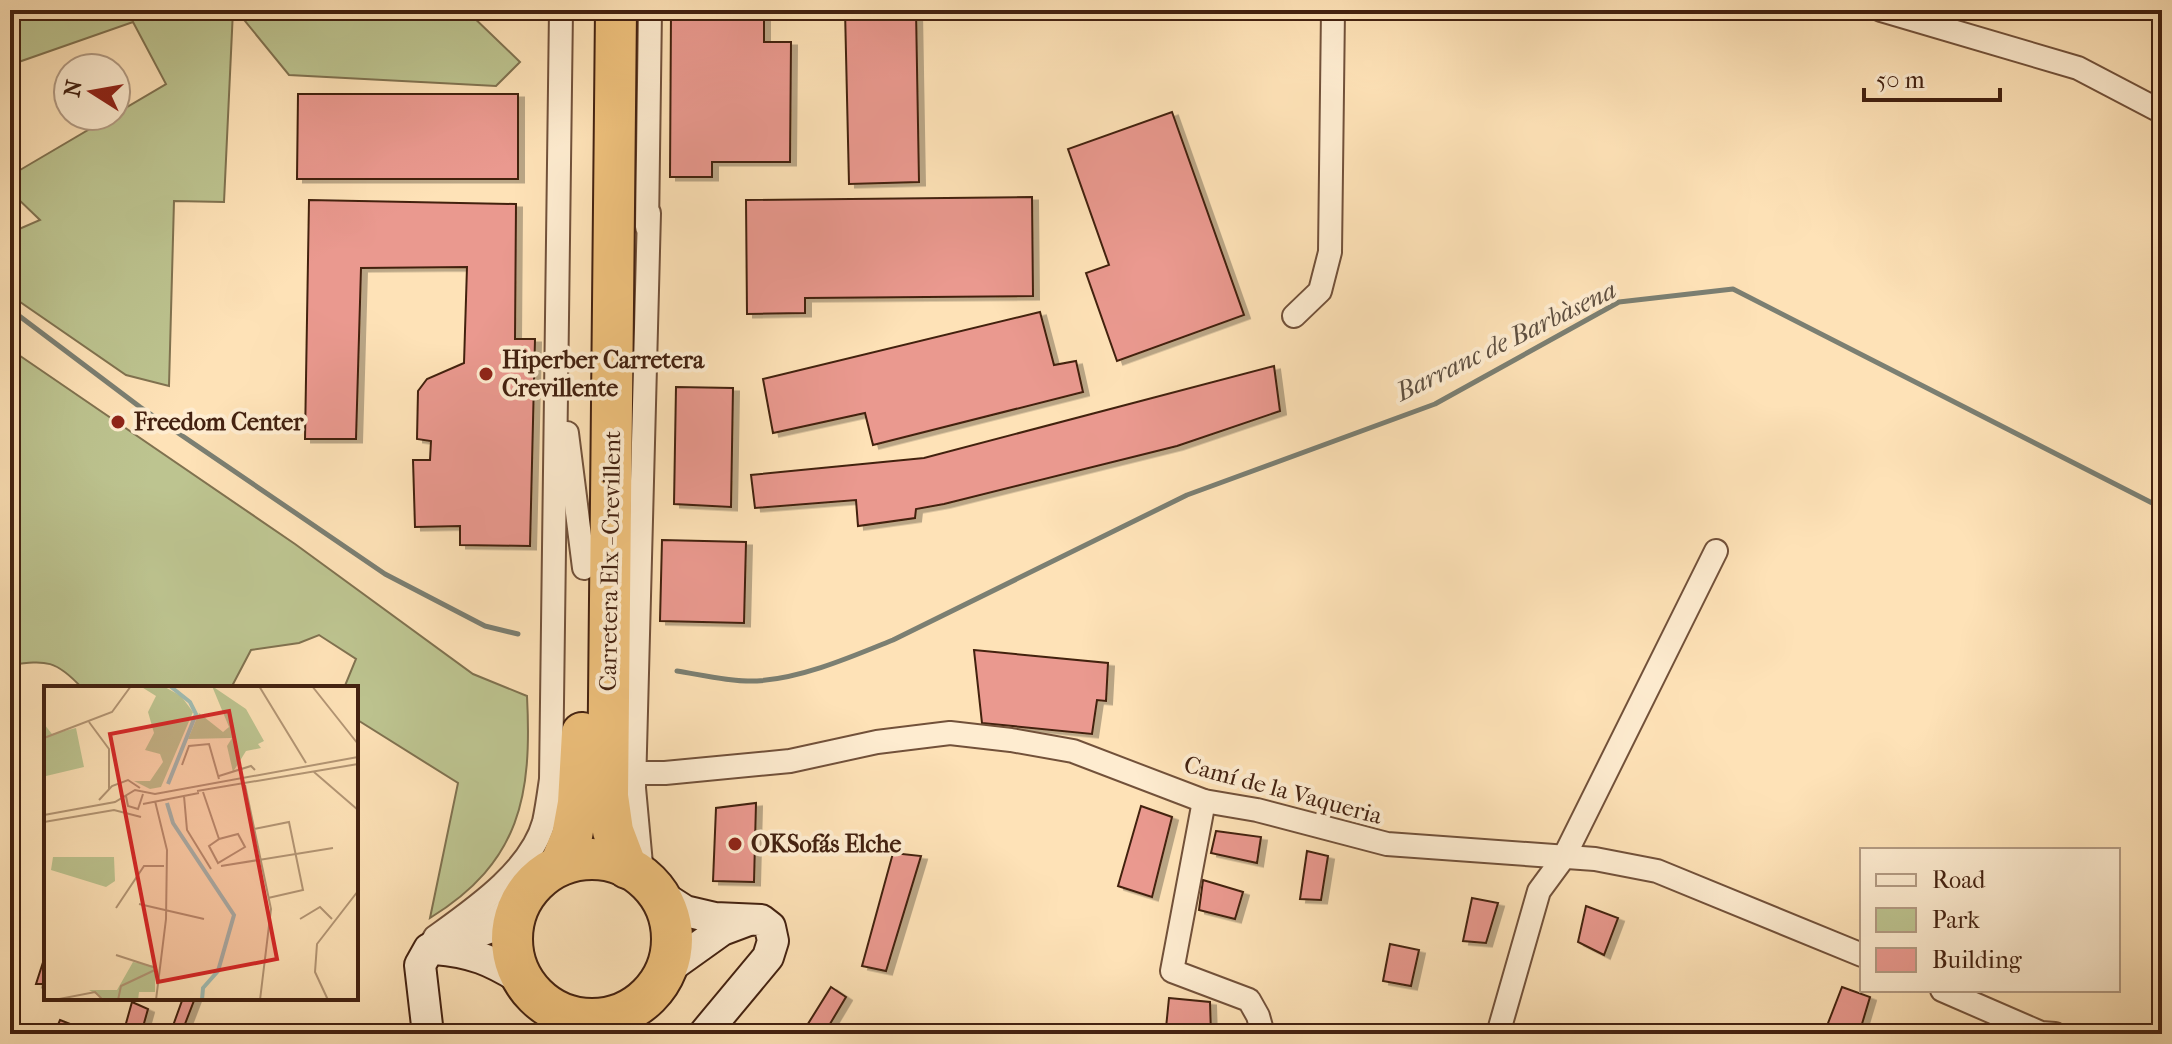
<svg xmlns="http://www.w3.org/2000/svg" width="2172" height="1044" viewBox="0 0 2172 1044" font-family="'IM FELL French Canon',serif">
<defs>
<filter id="shadow"><feDropShadow dx="6" dy="3.5" stdDeviation="0" flood-color="#0004"/></filter>
</defs>
<rect width="100%" height="100%" fill="#fee2b7"/>
<filter id="stains"><feTurbulence type="fractalNoise" baseFrequency=".0025" numOctaves="4"/><feColorMatrix values="0 0 0 0 .2 0 0 0 0 .09 0 0 0 0 .02 0 0 0 .5 -.17"/></filter>
<radialGradient id="worn" r=".72"><stop offset=".6" stop-color="#630" stop-opacity="0"/><stop offset="1" stop-color="#630" stop-opacity=".3"/></radialGradient>
<g fill="#bdc490" stroke="#807250" stroke-width="2">
<path d="M10 10H233L224 202 174 201 169 386 126 375 10 295V233L40 220 16 197 20 170 166 84 133 22 10 65Z"/>
<path d="M236 10H466L520 62 496 86 289 75Z"/>
<path d="M10 349 295 544 473 674 527 696C532 795 521 862 430 918L458 783 356 719V688H344L356 659 319 635 299 643 251 650 231 688H82C56 660 47 660 10 665Z"/>
</g>
<g fill="none" stroke-linecap="round" stroke-linejoin="round">
<g stroke="#7b7f72" stroke-width="5">
<path d="M10 309 140 407 385 574 485 626 518 634"/>
<path d="M677 671C702 675 731 682 757 681 803 678 851 657 893 640L1187 495 1435 404 1619 302 1733 289 2162 508"/>
</g>
</g>
<g fill="#ea998f" stroke="#432110" stroke-width="2" filter="url(#shadow)">
<path d="M845 10H916L919 182 849 184Z"/>
<path d="M671 12H764V42H791L790 162H712V177H670Z"/>
<path d="M298 94H518V179H297Z"/>
<path d="M1172 112 1244 315 1117 361 1086 273 1109 265 1068 149Z"/>
<path d="M1032 197 1033 296 805 298V313L747 314 746 200Z"/>
<path d="M309 200 516 204 515 339H535L530 546 460 545V526L415 527 413 460H430L431 441 417 439 418 391 427 379 464 363 467 267 361 268 356 439H305Z"/>
<path d="M1040 312 1054 365 1076 361 1083 392 873 445 865 413 773 433 763 379Z"/>
<path d="M1274 366 1280 411 1177 446 944 504 916 509 915 518 858 526 856 500 755 508 751 475 924 458Z"/>
<path d="M676 387 733 388 731 507 674 504Z"/>
<path d="M662 540 746 542 744 623 660 621Z"/>
<path d="M974 650 1108 663 1106 701 1097 700 1092 734 982 723Z"/>
<path d="M756 803 754 882 713 881 716 808Z"/>
<path d="M1141 806 1172 817 1152 897 1118 886Z"/>
<path d="M1216 831 1261 837 1257 863 1211 853Z"/>
<path d="M1307 851 1328 856 1321 900 1300 899Z"/>
<path d="M893 853 921 856 886 971 862 966Z"/>
<path d="M1203 880 1243 892 1235 919 1199 910Z"/>
<path d="M1472 898 1498 903 1486 943 1463 941Z"/>
<path d="M1586 906 1618 918 1604 955 1578 942Z"/>
<path d="M1390 944 1419 950 1411 986 1383 981Z"/>
<path d="M46 953V984H36Z"/>
<path d="M831 987 846 997 824 1034H817L806 1027Z"/>
<path d="M1842 987 1870 997 1859 1034H1834L1825 1031Z"/>
<path d="M183 998H195L185 1024 209 1030V1034H170Z"/>
<path d="M1169 998 1210 1002 1211 1034H1168L1166 1028Z"/>
<path d="M132 1002 148 1009 141 1034H123Z"/>
<path d="M60 1020 83 1029 81 1034H54Z"/>
</g>
<g fill="none" stroke-linecap="round" stroke-linejoin="round">
<g stroke="#72513a" stroke-width="26">
<g id="street">
<path d="M1881 10 2078 68 2162 112"/>
<path d="M647 227 650 10"/>
<path d="M1294 316 1320 291 1330 252 1333 10"/>
<path d="M567 433 584 568"/>
<path d="M635 773H665L790 761 877 742 950 733 1011 740 1073 751 1204 801 1257 810 1387 844 1595 859 1657 871 1862 955"/>
<path d="M1204 801 1172 971 1249 1000 1258 1016 1263 1034"/>
<path d="M642 875 634 788 649 213"/>
<path d="M431 944 435 937C474 909 531 870 544 822 547 808 549 793 551 779L561 10"/>
<path d="M1942 990 2041 1033 2055 1034"/>
<path d="M1498 1034 1539 891 1564 857 1716 551"/>
</g>
</g>
<g stroke="#432110" stroke-width="34">
<g id="secondary">
<path d="M660 895 685 911 715 918 761 920 770 927 773 941 768 957 704 1034"/>
<path d="M435 949C472 952 491 960 523 980"/>
<path d="M666 970 722 930 746 921"/>
<path d="M428 1034 420 965 429 949 491 927 520 904"/>
</g>
</g>
<g stroke="#432110" stroke-width="44">
<g id="highway">
<path d="M616 10 608 796 613 831 627 868"/>
<circle cx="592" cy="939" r="80"/>
<path d="M560 865 572 836 578 803 582 733"/>
</g>
</g>
<use href="#street" stroke="#feecd0" stroke-width="22"/>
<use href="#secondary" stroke="#feecd0" stroke-width="30"/>
<use href="#highway" stroke="#efc17c" stroke-width="40"/>
</g>
<g fill="#8f2418" stroke="#feecd0" stroke-width="3">
<circle cx="486" cy="374" r="8"/>
<circle cx="118" cy="422" r="8"/>
<circle cx="735" cy="844" r="8"/>
</g>
<g text-anchor="middle" dominant-baseline="central" stroke-width="8" stroke-linejoin="round" paint-order="stroke">
<g font-size="24" font-weight="bold" fill="#432110" stroke="#feecd0" text-anchor="start">
<text x="502" y="360">Hiperber Carretera<tspan x="502" dy="28">Crevillente</tspan></text>
<text x="134" y="422">Freedom Center</text>
<text x="751" y="844">OKSofás Elche</text>
</g>
<g font-size="24" fill="#432110" stroke="#feecd0">
<text transform="translate(610 561) rotate(-89)">Carretera Elx - Crevillent</text>
<text transform="translate(1283 790) rotate(15)">Camí de la Vaqueria</text>
</g>
<g font-size="26" font-style="italic" fill="#5f5041" stroke="#feecd0">
<text transform="translate(1506 341) rotate(-26)">Barranc de Barbàsena</text>
</g>
</g>
<g transform="translate(44 686)">
<rect width="314" height="314" fill="#fee2b7"/>
<path d="M96 0H119L137 10 149 26 117 101 106 103 90 95H106L119 76 116 68 101 64 110 47 104 26 112 10ZM168 0 202 23 220 55 214 58 217 62 202 65 189 86 183 60 188 52 144 53 155 27 179 46 185 41ZM0 38 8 48 32 42 40 81 2 90ZM9 171H70L71 195 62 201 7 184ZM89 276 111 280V306H95L94 314H62L45 304H73Z" fill="#bdc490"/>
<path fill="none" stroke="#a0bdb4" stroke-width="4" d="M124 98 152 28 146 16 126 0M123 117 129 137 190 229 174 285 159 302 158 314"/>
<path fill="none" stroke="#b39574" stroke-width="2" d="M215 0 262 77M268 0 314 58M45 36 65 63V103M0 52 68 26 87 0M138 79 145 60 165 58 175 93M270 86 314 124M175 90 207 80 211 84M201 99 227 223 216 314M153 105 314 78M159 106 175 153 165 160 174 177 201 161 194 148 175 153M82 110 84 120 94 123 99 108M140 110 143 144 167 183M55 114 68 100 84 94 96 102M111 115 123 164 122 233 112 314M99 118 155 107M0 129 71 116 91 104 111 108 314 71M0 136 70 124 97 131M210 143 245 136 259 204 224 212M177 180 289 162M95 218 160 233M72 222 100 180H120M256 233 276 221 288 233M72 269 112 282M10 314 51 306 59 314M74 314 77 300 113 283M284 314 271 286 273 258 314 205"/>
<path fill="#d62828" fill-opacity="0.15" stroke="#d62828" stroke-width="4" d="M185 25 233 273 114 296 66 48Z"/>
<rect width="314" height="314" fill="none" stroke="#432110" stroke-width="4"/>
</g>
<rect width="2172" height="1044" fill="none" stroke="#fee2b7" stroke-width="40"/>
<rect x="12" y="12" width="2148" height="1020" fill="none" stroke="#432110" stroke-width="4"/>
<rect x="20" y="20" width="2132" height="1004" fill="none" stroke="#432110" stroke-width="2"/>
<rect x="1860" y="848" width="260" height="144" fill="#feecd0" stroke="#b39b83" stroke-width="2"/>
<rect x="1876" y="874" width="40" height="12" fill="#feecd0" stroke="#b39b83" stroke-width="2"/>
<text x="1932" y="888" font-size="24" fill="#432110">Road</text>
<rect x="1876" y="908" width="40" height="24" fill="#bdc490" stroke="#b39b83" stroke-width="2"/>
<text x="1932" y="928" font-size="24" fill="#432110">Park</text>
<rect x="1876" y="948" width="40" height="24" fill="#ea998f" stroke="#b39b83" stroke-width="2"/>
<text x="1932" y="968" font-size="24" fill="#432110">Building</text>
<g transform="translate(92 92) rotate(281)"><circle r="38" fill="#feecd0" stroke="#b39b83" stroke-width="2"/>
<path d="M0-6L14 30L0 20L-14 30Z" fill="#8f2418"/>
<text y="-12" font-size="22" font-weight="bold" text-anchor="middle" fill="#432110">N</text>
</g>
<path d="M1864 88v12h136v-12" fill="none" stroke="#432110" stroke-width="4"/>
<text x="1876" y="88" font-size="24" fill="#432110" stroke="#feecd0" stroke-width="6" paint-order="stroke">50 m</text>
<rect width="100%" height="100%" filter="url(#stains)"/>
<rect width="100%" height="100%" fill="url(#worn)"/>
</svg>
